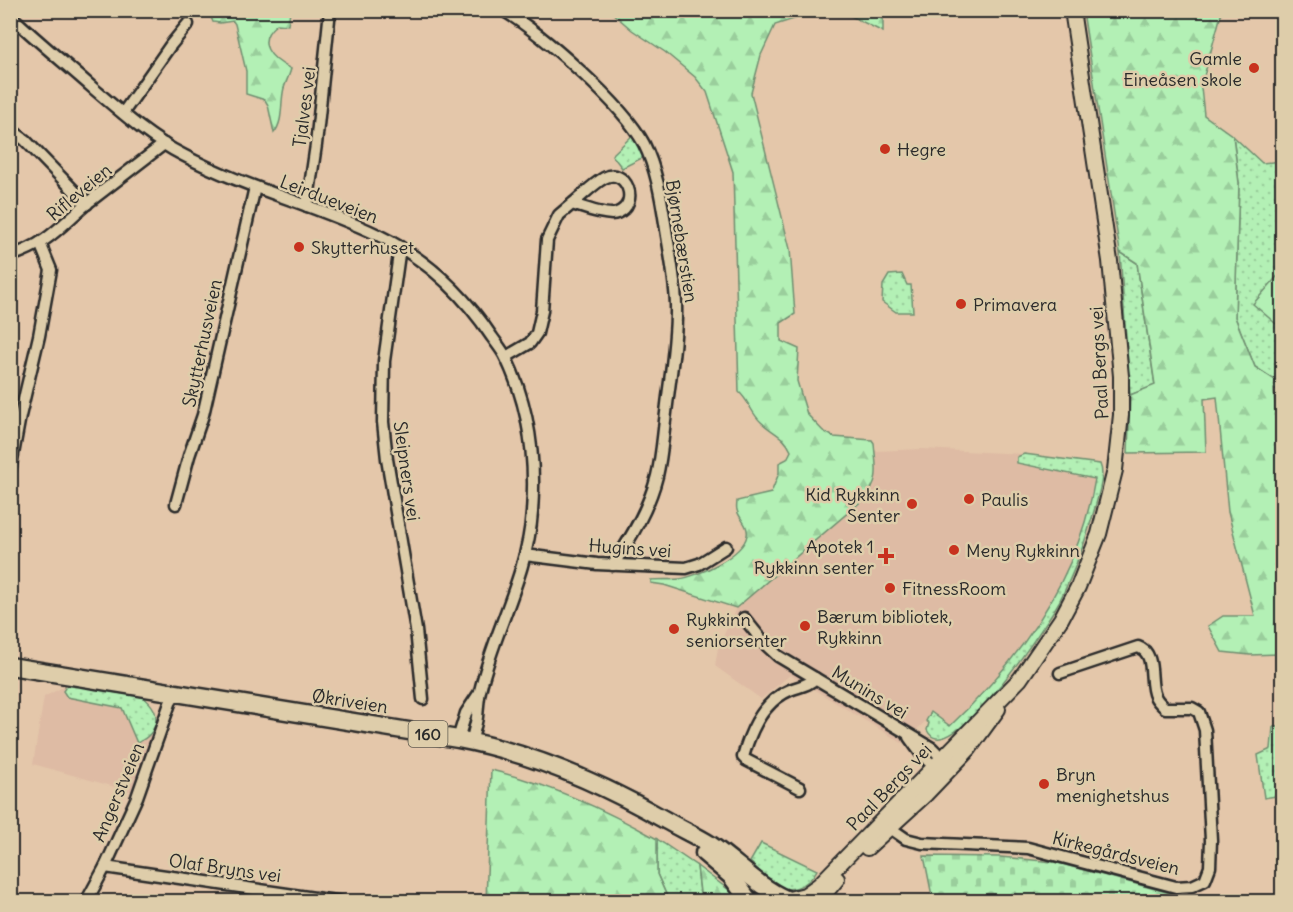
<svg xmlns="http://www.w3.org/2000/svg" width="1293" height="912" viewBox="0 0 1293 912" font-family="Delius,sans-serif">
<defs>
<pattern id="grass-dots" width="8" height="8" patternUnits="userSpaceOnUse" patternTransform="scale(1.5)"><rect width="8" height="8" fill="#b3f0b5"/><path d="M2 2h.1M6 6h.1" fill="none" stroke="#9ace9c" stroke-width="1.8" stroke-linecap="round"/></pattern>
<pattern id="forest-firs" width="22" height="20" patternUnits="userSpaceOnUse" patternTransform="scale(1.5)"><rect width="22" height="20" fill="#b3f0b5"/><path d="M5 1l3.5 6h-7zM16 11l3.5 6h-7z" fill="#9ace9c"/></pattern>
<pattern id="cemetery-stones" width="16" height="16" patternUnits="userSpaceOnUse" patternTransform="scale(1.5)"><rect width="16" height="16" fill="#b3f0b5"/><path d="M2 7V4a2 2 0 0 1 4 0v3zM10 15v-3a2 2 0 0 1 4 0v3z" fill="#9ace9c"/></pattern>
</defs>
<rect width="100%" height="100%" fill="#e4c7aa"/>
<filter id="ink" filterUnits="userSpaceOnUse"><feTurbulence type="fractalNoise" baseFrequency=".0167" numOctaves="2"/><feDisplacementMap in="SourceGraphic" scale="12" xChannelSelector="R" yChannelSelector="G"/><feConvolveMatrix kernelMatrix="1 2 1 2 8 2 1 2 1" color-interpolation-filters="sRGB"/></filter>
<g filter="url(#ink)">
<g fill="#debba4">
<path d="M922 449 1024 454 1017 457 1016 460 1021 464 1096 479 1087 523 1078 548 1050 604 1008 664 963 714 950 726 931 713 926 721 902 743 790 675 761 699 715 666 718 648 736 608 863 499 874 487 877 471 875 451Z"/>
<path d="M67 685 143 697 155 712 156 722 133 792 33 764 44 697Z"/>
</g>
<g fill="url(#grass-dots)" stroke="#6f8e70" stroke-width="1.5">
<path d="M633 135 644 157 622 168 612 155Z"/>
<path d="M1233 136 1262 163 1282 161V379L1275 380 1255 367 1235 317 1239 183Z"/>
<path d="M1120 252 1137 263 1155 386 1130 395Z"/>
<path d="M902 274 907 285H911L913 312H896L882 302 883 285 889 275Z"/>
<path d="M1024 454 1100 464C1105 475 1099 492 1096 504 1087 537 1075 571 1059 602 1048 621 948 775 927 730L929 723 926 721 931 712 950 726C1021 659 1079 576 1095 479L1017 463V457Z"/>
<path d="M67 685 143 697C163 712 159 733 137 743L122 708 67 697 63 691Z"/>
<path d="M1273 727H1282V795L1264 798 1258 755 1271 749Z"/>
<path d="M657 839 697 866 701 901H669L657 874Z"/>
<path d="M761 843 817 870C808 887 788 895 771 883 763 877 758 868 750 862Z"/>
</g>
<g fill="url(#forest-firs)" stroke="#6f8e70" stroke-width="1.5">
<path d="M190 11H290L288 25 277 24C254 42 271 59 291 69 289 76 286 82 284 88 280 103 284 121 274 133L268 105 265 100 246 94V71L235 24 233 21 220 23 213 22 211 17 205 13 194 14Z"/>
<path d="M610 11H819L775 25 761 55 751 93 790 249 795 314 781 323V341L799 349 797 381 807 414 823 431 834 437 872 440 874 443C876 469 881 478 864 499L736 608 664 585 651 583V580C660 579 670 580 679 579 697 577 744 555 747 535 749 525 739 519 737 510 736 507 737 504 737 501L771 493 779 473V463L787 459 791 451C785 436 772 433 761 422 751 413 749 401 739 392L733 172 707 92 695 77 665 52 632 30Z"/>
<path d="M841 11H876L883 20V32Z"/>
<path d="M1083 11H1222L1201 87 1204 115 1233 136 1239 183 1235 317 1255 367 1275 380 1282 379V389H1274L1280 497 1277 537 1282 587V654L1250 655 1222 652 1208 626 1223 616H1255L1228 512 1217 397 1204 399 1206 452 1128 453 1130 395 1155 385 1137 263 1120 252Z"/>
<path d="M491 770C550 784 604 809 657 839V874L669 901H486Z"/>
<path d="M697 866 729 890 738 901H701Z"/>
</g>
<path fill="url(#cemetery-stones)" stroke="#6f8e70" stroke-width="1.5" d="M924 856 1000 857 1054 862 1200 901H933Z"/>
<path fill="#b3f0b5" stroke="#6f8e70" stroke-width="1.5" d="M1282 271V329L1253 304Z"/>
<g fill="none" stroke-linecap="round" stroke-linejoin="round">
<g stroke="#2b2b2b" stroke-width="15">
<g id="street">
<path d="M503 10C542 34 623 104 644 144 656 168 661 197 665 223 669 250 675 277 676 304 677 340 670 377 666 413 663 434 662 455 657 476 649 508 631 538 613 565"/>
<path d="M10 15C37 41 66 64 94 89 122 113 150 138 183 155 245 188 313 204 376 234 424 257 463 293 492 337 497 344 503 351 506 358 529 406 536 459 532 512 528 574 494 631 480 691 478 700 478 708 477 717 476 725 473 733 472 741"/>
<path d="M123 113 170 46 188 24"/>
<path d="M10 129 25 140 87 204"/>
<path d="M307 206 316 145 330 10"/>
<path d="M400 247 384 361 383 422 387 459 416 630 423 699"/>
<path d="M10 256C49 244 61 225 90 201 115 182 139 163 164 144"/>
<path d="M506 357 530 343 537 333 542 311 547 240 559 215 572 204C582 207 608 217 617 213 641 204 626 166 604 178 593 184 582 196 572 204"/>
<path d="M10 471 20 416 39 336 51 270 40 243"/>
<path d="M176 504 189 456 203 415 255 187"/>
<path d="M525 555 597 564 686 568 699 564 726 547"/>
<path d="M744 618 765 644 778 656 932 748 942 758 945 765"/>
<path d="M909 737C917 748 926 763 939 768"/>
<path d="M458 739 466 713 478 695"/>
<path d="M800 788 746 760 743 757C750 731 764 701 790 690 799 686 809 686 815 678"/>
<path d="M883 823 906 839 922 843 1028 848 1176 887 1192 886 1205 880 1210 867 1211 840 1205 730 1199 712 1192 708H1165C1161 704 1157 701 1155 696 1148 682 1157 653 1138 647L1060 673"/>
<path d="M105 867 342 902"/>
<path d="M86 902 105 867 137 797 174 692"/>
</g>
</g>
<g stroke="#2b2b2b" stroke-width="18">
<g id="secondary">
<path d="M867 848 926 794 969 749 998 709"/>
<path d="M789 899 805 895 819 885 1020 679 1061 619 1078 587 1099 534 1115 470 1121 415V376L1110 261 1072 10"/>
<path d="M818 902 837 879"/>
</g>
</g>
<g stroke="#2b2b2b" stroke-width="21">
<g id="primary">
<path d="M10 666 458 739C532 753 601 783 667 821 681 829 697 836 711 845 736 862 758 887 786 899"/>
<path d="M704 853 731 876 750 902"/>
</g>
</g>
<use href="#street" stroke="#decdaa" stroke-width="10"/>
<use href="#secondary" stroke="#decdaa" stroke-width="14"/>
<use href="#primary" stroke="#decdaa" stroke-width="16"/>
</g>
</g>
<g fill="#c8321e" stroke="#decdaa" stroke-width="2">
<circle cx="1254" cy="68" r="6"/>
<circle cx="885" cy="149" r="6"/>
<circle cx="299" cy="247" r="6"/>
<circle cx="961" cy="304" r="6"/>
<circle cx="969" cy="499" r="6"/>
<circle cx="912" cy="504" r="6"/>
<circle cx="954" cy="550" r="6"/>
<path d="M883 547h6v6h6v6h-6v6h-6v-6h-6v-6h6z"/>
<circle cx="890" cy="588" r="6"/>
<circle cx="805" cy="626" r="6"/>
<circle cx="674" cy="629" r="6"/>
<circle cx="1044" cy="784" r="6"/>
</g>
<g text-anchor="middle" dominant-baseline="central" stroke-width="5" stroke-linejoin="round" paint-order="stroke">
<rect fill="#decdaa" stroke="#615c51" stroke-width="1.5" x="408.5" y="721" width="39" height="26" rx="4.5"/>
<g font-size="16" font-weight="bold" fill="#2b2b2b">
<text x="428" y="734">160</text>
</g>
<g font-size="18" fill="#2b2b2b" stroke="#decdaa" text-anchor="start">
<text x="1242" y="58" text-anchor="end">Gamle<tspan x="1242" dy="21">Eineåsen skole</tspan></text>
<text x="897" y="149">Hegre</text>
<text x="311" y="247">Skytterhuset</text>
<text x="973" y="304">Primavera</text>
<text x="900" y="494" text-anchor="end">Kid Rykkinn<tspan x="900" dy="21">Senter</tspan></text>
<text x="981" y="499">Paulis</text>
<text x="874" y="546" text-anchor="end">Apotek 1<tspan x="874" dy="21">Rykkinn senter</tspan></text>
<text x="966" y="550">Meny Rykkinn</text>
<text x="902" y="588">FitnessRoom</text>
<text x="817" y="616">Bærum bibliotek,<tspan x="817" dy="21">Rykkinn</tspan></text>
<text x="686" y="619">Rykkinn<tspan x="686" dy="21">seniorsenter</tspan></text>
<text x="1056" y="774">Bryn<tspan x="1056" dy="21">menighetshus</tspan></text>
</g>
<g font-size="18" fill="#2b2b2b" stroke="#decdaa">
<text transform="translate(304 107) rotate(-83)">Tjalves vei</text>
<text transform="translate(79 192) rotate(-40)">Rifleveien</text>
<text transform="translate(329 199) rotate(21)">Leirdueveien</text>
<text transform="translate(682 241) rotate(81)">Bjørnebærstien</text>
<text transform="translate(202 343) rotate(-78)">Skytterhusveien</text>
<text transform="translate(1099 363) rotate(-93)">Paal Bergs vei</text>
<text transform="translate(407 471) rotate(82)">Sleipners vei</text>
<text transform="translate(630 548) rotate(4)">Hugins vei</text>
<text transform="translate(870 692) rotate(31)">Munins vei</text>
<text transform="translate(350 701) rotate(9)">Økriveien</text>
<text transform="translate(889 787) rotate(-46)">Paal Bergs vei</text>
<text transform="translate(118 792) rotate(-67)">Angerstveien</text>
<text transform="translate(1116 853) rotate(14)">Kirkegårdsveien</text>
<text transform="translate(225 868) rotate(8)">Olaf Bryns vei</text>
</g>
</g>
<rect width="1293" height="912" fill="none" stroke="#decdaa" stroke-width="36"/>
<rect x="18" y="18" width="1257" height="876" fill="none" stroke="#2b2b2b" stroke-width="2" filter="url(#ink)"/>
</svg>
